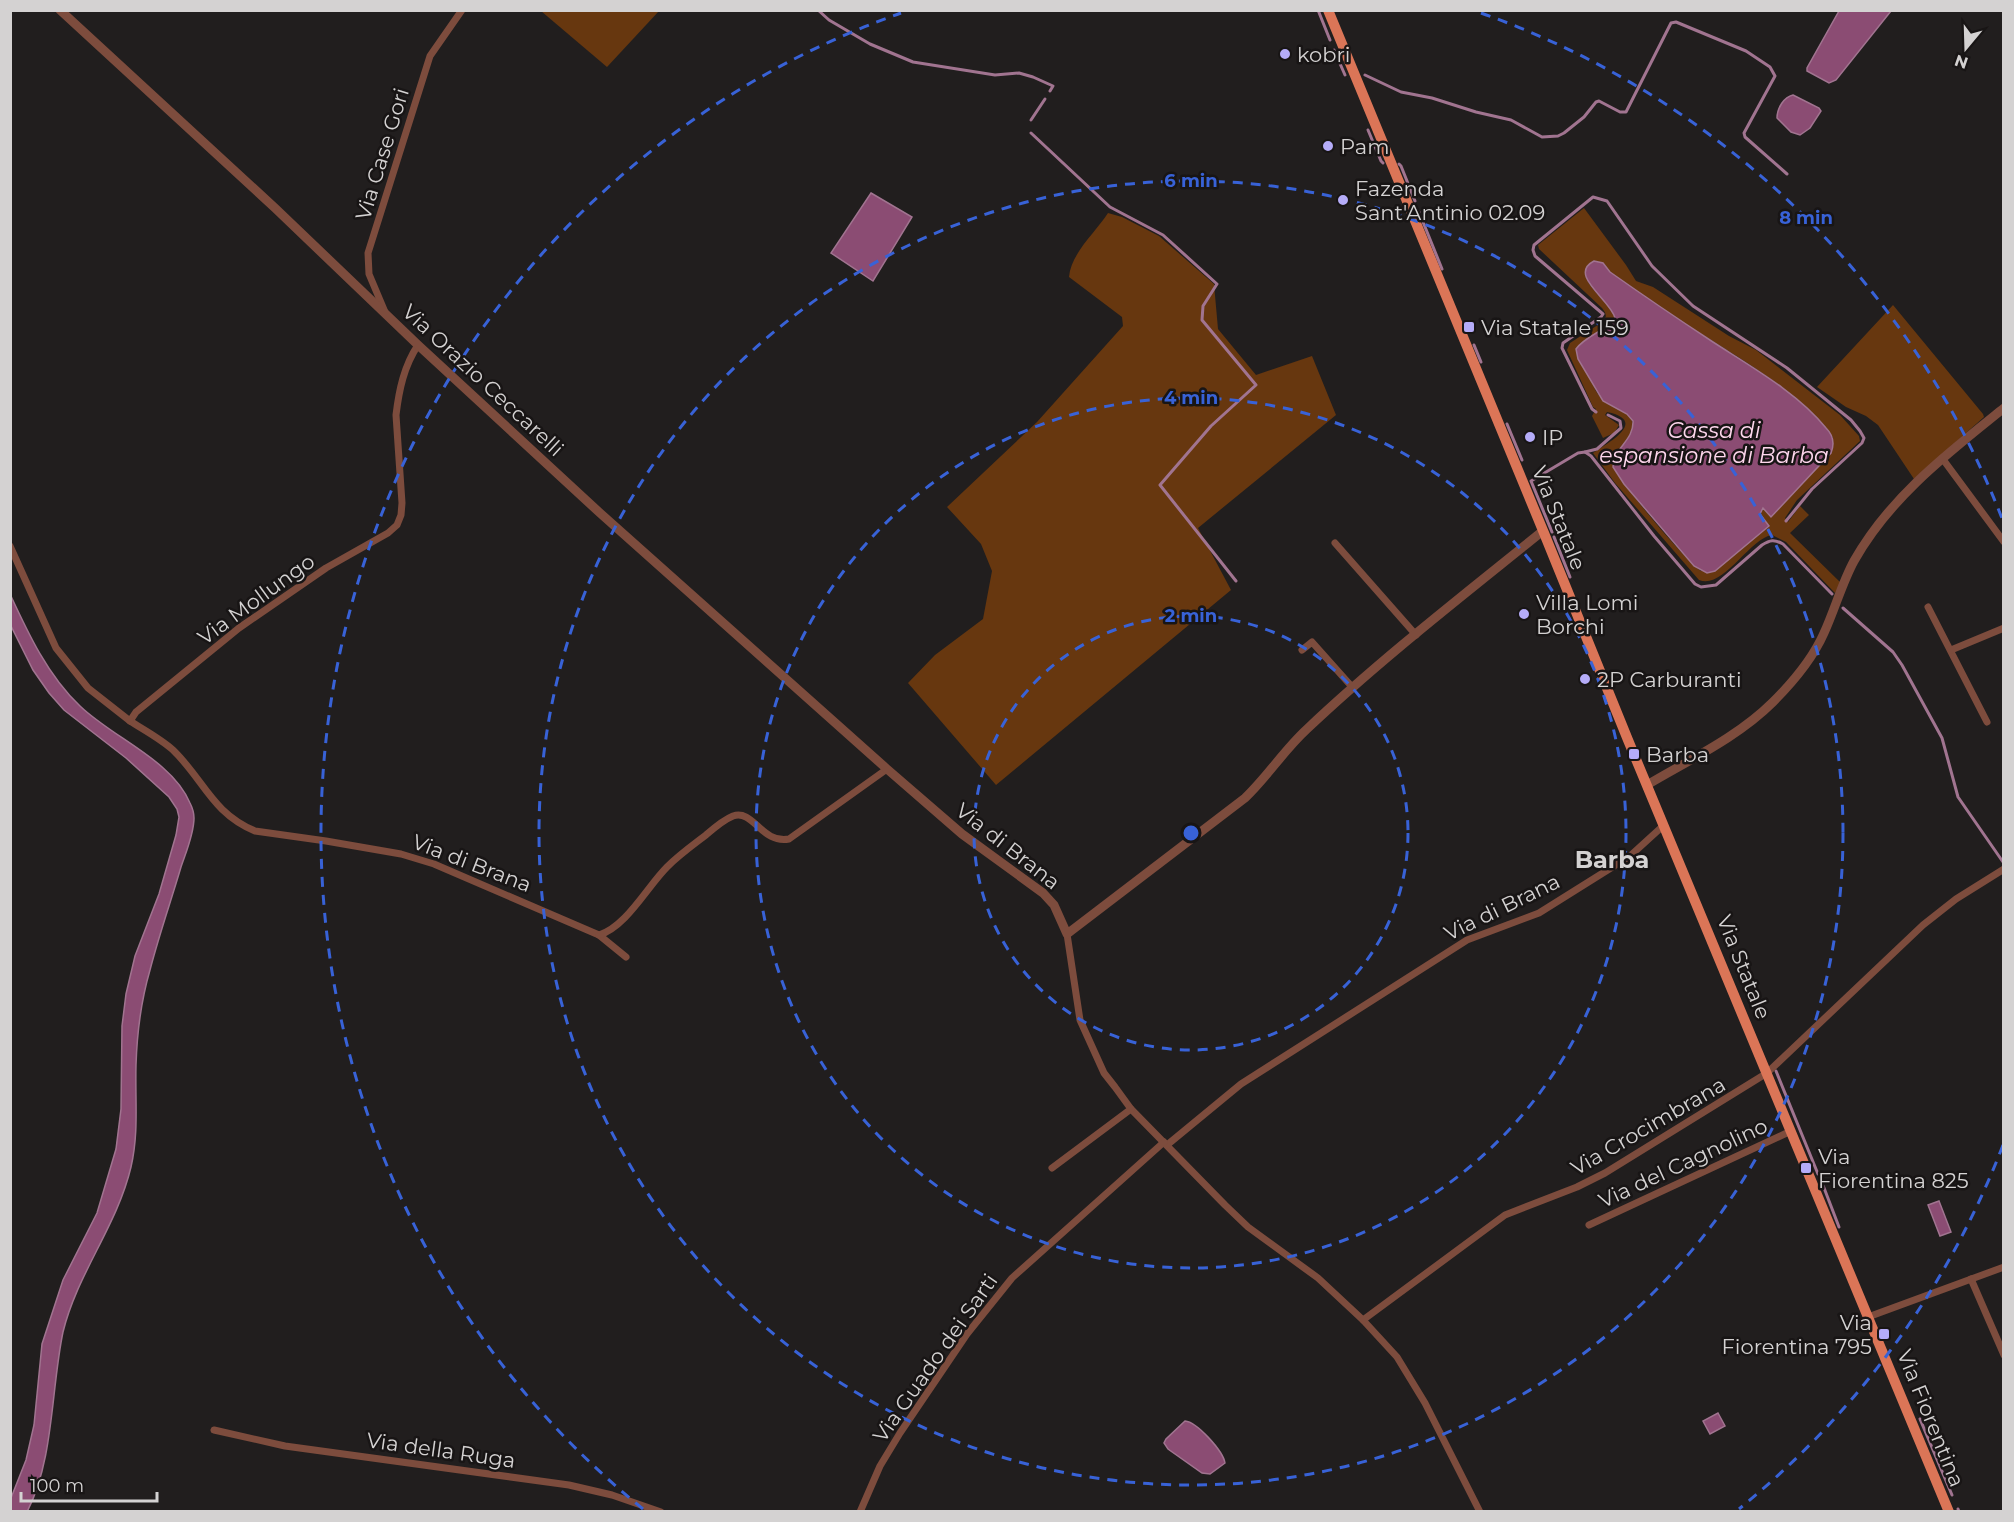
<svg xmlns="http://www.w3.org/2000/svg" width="2014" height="1522" viewBox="0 0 2014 1522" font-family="Montserrat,sans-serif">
<rect width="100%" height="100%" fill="#211e1e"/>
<g fill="#67370f" fill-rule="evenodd">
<path d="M541 11H659L607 67Z"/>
<path d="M1584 208 1626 265 1636 281 1653 287 1729 336 1756 350 1840 415 1859 436 1860 441 1797 500 1785 518 1788 522 1800 506 1809 515 1790 533 1841 583 1835 593 1786 542 1772 535C1749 539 1723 590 1699 580L1615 483 1593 453C1606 444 1650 421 1607 412L1605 415 1619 425 1614 433 1603 438 1592 416 1596 409 1593 407 1567 350 1570 343 1604 321C1607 316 1606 313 1602 308L1539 249 1538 245ZM1603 263 1610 272C1636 290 1661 308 1687 325 1729 352 1808 396 1833 438L1771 516 1764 508 1760 514 1769 525 1701 571C1687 562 1614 477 1614 464 1614 448 1635 440 1633 424 1630 405 1596 407 1593 382 1592 371 1598 345 1599 332L1611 324 1615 318C1611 298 1577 286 1588 265Z"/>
<path d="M1108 213 1122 217 1159 236 1214 284 1218 329 1256 375 1312 356 1336 415 1198 528 1231 590 996 785 908 683 935 655 983 619 992 571 981 544 947 507 1037 422 1123 326 1122 317 1069 277C1071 253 1096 232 1108 213Z"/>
<path d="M1893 305 1983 414 1984 417 1914 479 1878 425 1866 416 1846 407 1817 387Z"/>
</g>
<g fill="#8b4c73" stroke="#a17490" stroke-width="1.5">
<path d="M1839 11H1891L1836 80 1829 83 1807 71V68Z"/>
<path d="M1793 95 1819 108 1821 111 1810 128 1800 135 1791 132 1777 118C1777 108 1784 97 1793 95Z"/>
<path d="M871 193 912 217 873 281 831 253Z"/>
<path d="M1594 261 1603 263 1610 272C1644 296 1678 319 1713 342 1750 366 1798 393 1826 428 1833 435 1835 443 1831 453L1771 517 1763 508 1760 514 1769 526 1715 571 1707 573 1694 566 1624 484 1613 467C1613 448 1634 441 1633 421L1627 414 1603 401 1578 359 1576 349C1586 335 1605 332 1615 318 1611 300 1567 275 1594 261Z"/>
<path d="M10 594C28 633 48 676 80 706 113 738 172 760 190 803 192 807 194 813 194 818 194 834 186 852 181 867 171 901 159 935 150 970 141 1001 137 1033 136 1065 135 1101 139 1132 131 1167 117 1226 77 1274 63 1332 51 1389 54 1460 27 1512L11 1511V1498L26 1460 34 1425 42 1344 63 1280 97 1213 116 1149 121 1109 122 1026 126 994 135 956 159 894 176 835 179 817 177 809 169 797 126 758 64 710 49 693 33 670 11 626Z"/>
<path d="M1939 1201 1951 1232 1940 1236 1928 1205Z"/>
<path d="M1718 1413 1725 1426 1710 1434 1703 1421Z"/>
<path d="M1185 1421C1197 1422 1223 1451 1225 1463L1210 1474 1202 1473 1168 1449 1164 1443 1166 1439Z"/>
</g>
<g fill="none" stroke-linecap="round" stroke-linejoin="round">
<g stroke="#a17490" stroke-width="3">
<path d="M818 10 829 20 870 44 913 62 995 75 1019 73 1033 77 1053 86 1050 91"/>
<path d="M1318 10 1330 40"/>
<path d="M1334 50 1345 75"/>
<path d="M1365 75 1401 92 1432 98 1476 112 1511 120 1542 137 1558 136 1564 133 1584 117 1596 102 1599 101 1620 112H1626L1671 23 1676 22 1746 51 1770 67 1775 76 1744 133 1745 137 1787 174"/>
<path d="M1031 120 1045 99"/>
<path d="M1368 130 1381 161 1383 163"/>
<path d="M1031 133 1110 207 1163 235 1217 284 1203 306 1202 320 1256 385 1211 426 1160 485 1236 581"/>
<path d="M1399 164 1401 166 1415 201"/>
<path d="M1419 212 1442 269"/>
<path d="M1474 345 1481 362"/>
<path d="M1596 412 1592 409 1562 348 1563 343 1601 317 1603 314 1535 256 1533 250 1534 245 1593 197 1607 201 1652 266 1693 306 1787 368 1851 420 1860 431 1864 438 1862 443 1812 489 1786 521"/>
<path d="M1507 424 1522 460"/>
<path d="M1585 452 1597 449 1621 428 1620 421 1608 415"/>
<path d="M1552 532 1531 481 1578 453 1585 452 1591 456 1654 536 1695 584 1701 587 1716 585 1762 545C1770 540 1774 539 1783 544L1832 594"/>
<path d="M1554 537 1570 577"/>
<path d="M1843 608 1893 652 1902 665 1942 738 1958 797 2003 862"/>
<path d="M1776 1071 1818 1174"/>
<path d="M1821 1180 1839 1227"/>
<path d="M1920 1419 1952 1495"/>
<path d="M1958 1509 1959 1512"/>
</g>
<g stroke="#7d4c3d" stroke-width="7">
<path d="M385 312 369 274 368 253 430 56 462 10"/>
<path d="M418 345C404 366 399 390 396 415L402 503 401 515 397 525 388 533 326 568 239 628 136 712 130 721C144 730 161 739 173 750 204 780 212 813 255 831L326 841 401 854 434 864 599 935 626 957"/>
<path d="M1942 458 2004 542"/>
<path d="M1335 543 1416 635"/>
<path d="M10 546 56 648 88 688 130 721"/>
<path d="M1928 607 1987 722"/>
<path d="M1302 650 1312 642 1353 688"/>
<path d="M1951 650 2004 628"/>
<path d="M1067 934 1080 1020 1104 1073 1115 1087 1131 1109 1225 1205 1248 1227 1318 1278 1363 1320 1397 1357 1425 1403 1480 1512"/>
<path d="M599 935C626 927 647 887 667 867 679 855 693 845 706 835 714 828 723 820 733 816 754 809 761 844 789 839L887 769"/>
<path d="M1167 1145 1241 1084 1467 940 1539 913 1630 856 1664 825"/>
<path d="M1052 1168 1131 1109"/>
<path d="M1589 1225 1791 1131"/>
<path d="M1971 1279 2004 1355"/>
<path d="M1868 1317 2004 1267"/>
<path d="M1363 1320 1505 1215 1577 1187 1605 1173 1767 1073 1923 925 1956 899 2004 869"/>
<path d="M214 1430 285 1446 569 1485 612 1495 661 1512"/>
<path d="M860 1512 880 1466 900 1433 967 1334 1012 1278 1164 1142"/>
</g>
<g stroke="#7d4c3d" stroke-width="9">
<path d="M60 10 275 208 418 345 600 513 887 769 962 834 1043 893 1054 905 1067 934 1245 798C1268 776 1284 750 1307 729 1380 660 1461 597 1539 534L1544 533"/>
<path d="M1647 785C1689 760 1738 737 1773 702 1793 682 1813 658 1824 633 1835 609 1842 583 1854 561 1890 497 1948 453 2004 408"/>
</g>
<path stroke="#db7557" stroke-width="10" d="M1328 10 1544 533 1628 740 1949 1512"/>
</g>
<g fill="none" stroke="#3862d7" stroke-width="3" stroke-dasharray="10 8">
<circle cx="1191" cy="833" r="217"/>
<circle cx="1191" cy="833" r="435"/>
<circle cx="1191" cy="833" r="652"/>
<path d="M2003 1145A870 870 0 0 1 1739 1509M643 1509A870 870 0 0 1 901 13M1481 13A870 870 0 0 1 2003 521"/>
</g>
<g fill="#b5acf8" stroke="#181515" stroke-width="2">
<circle cx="1285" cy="54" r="6"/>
<circle cx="1328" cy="146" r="6"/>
<circle cx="1343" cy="200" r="6"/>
<rect x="1463" y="321" width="12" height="12" rx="3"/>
<circle cx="1530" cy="437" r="6"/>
<circle cx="1524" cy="614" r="6"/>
<circle cx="1585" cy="679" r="6"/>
<rect x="1628" y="748" width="12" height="12" rx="3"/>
<rect x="1800" y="1162" width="12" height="12" rx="3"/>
<rect x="1878" y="1328" width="12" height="12" rx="3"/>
</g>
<g text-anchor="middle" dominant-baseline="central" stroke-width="5" stroke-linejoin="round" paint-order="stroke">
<g font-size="21" fill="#d4d2d2" stroke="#181515" text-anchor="start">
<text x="1297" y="54">kobri</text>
<text x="1340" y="146">Pam</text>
<text x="1355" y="188">Fazenda<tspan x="1355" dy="24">Sant'Antinio 02.09</tspan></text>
<text x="1481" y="327">Via Statale 159</text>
<text x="1542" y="437">IP</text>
<text x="1536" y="602">Villa Lomi<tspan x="1536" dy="24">Borchi</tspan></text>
<text x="1597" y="679">2P Carburanti</text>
<text x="1646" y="754">Barba</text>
<text x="1818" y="1156">Via<tspan x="1818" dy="24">Fiorentina 825</tspan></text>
<text x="1872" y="1322" text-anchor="end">Via<tspan x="1872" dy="24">Fiorentina 795</tspan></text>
</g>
<g font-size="21" fill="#d4d2d2" stroke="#181515">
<text transform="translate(382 154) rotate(-73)">Via Case Gori</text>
<text transform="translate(483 380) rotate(43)">Via Orazio Ceccarelli</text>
<text transform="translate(1559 518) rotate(68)">Via Statale</text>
<text transform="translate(256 599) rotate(-36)">Via Mollungo</text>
<text transform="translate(1008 846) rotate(38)">Via di Brana</text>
<text transform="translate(472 863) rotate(21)">Via di Brana</text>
<text transform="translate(1502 907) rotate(-26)">Via di Brana</text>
<text transform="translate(1744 967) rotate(68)">Via Statale</text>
<text transform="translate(1648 1126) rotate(-30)">Via Crocimbrana</text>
<text transform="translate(1683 1163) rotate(-25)">Via del Cagnolino</text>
<text transform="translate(935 1358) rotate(-55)">Via Guado dei Sarti</text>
<text transform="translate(1931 1418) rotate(68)">Via Fiorentina</text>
<text transform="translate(441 1450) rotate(8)">Via della Ruga</text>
</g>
<g font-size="22" font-style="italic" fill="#fed7ed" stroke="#181515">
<text x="1714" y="430">Cassa di<tspan x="1714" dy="25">espansione di Barba</tspan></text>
</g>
<g font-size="24" font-weight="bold" fill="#d4d2d2" stroke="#181515">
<text x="1612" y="859">Barba</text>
</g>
</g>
<circle cx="1191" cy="833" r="9" fill="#3862d7" stroke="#181515" stroke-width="3"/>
<g font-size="18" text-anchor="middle" font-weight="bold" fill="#3862d7" stroke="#181515" stroke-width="5" stroke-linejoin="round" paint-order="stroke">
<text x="1191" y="187">6 min</text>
<text x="1806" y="224">8 min</text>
<text x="1191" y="404">4 min</text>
<text x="1191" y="622">2 min</text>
</g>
<rect width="2014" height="1522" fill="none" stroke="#d4d2d2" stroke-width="24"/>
<g transform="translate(1966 48) rotate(199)" stroke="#181515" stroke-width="4.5" paint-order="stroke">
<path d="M0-4.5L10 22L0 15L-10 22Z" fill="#d4d2d2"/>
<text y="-9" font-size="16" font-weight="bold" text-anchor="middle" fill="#d4d2d2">N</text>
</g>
<path d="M21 1492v9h136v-9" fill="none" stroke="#d4d2d2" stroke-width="3"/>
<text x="30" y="1492" font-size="18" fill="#d4d2d2" stroke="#181515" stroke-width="4.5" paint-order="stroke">100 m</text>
</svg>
